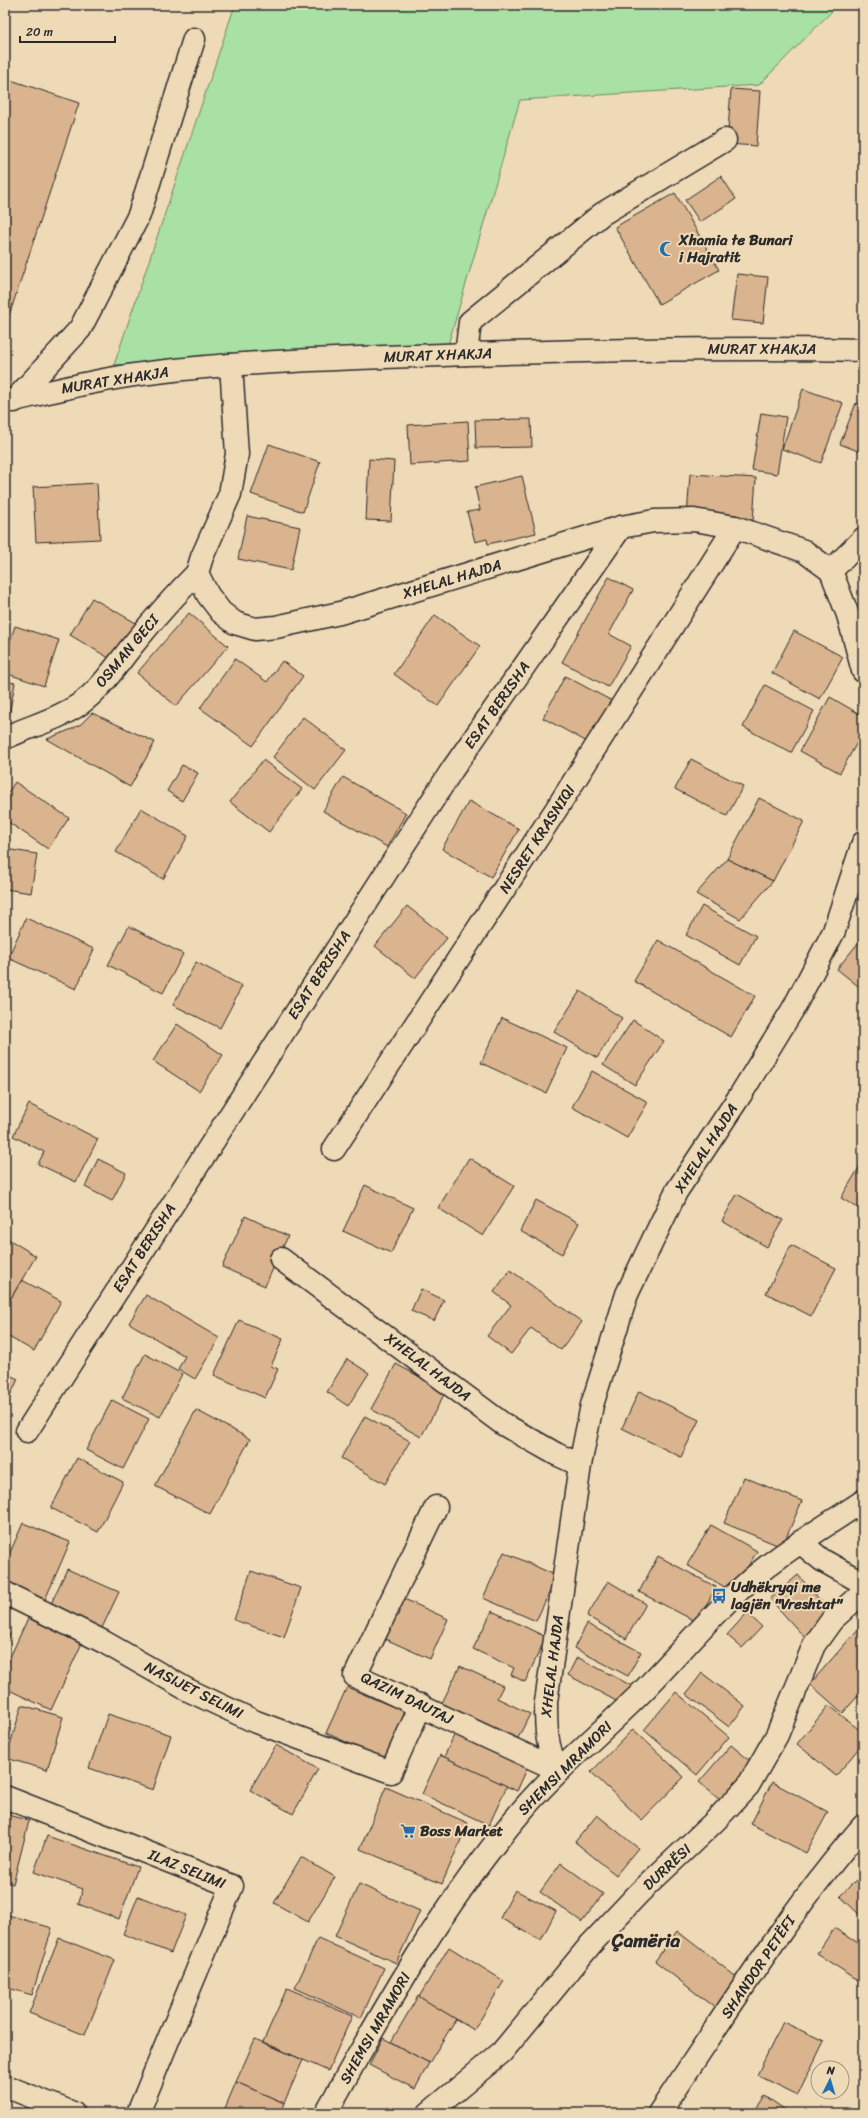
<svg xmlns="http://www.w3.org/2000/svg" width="868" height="2118" viewBox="0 0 868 2118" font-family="Sriracha,sans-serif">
<rect width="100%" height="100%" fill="#efdab8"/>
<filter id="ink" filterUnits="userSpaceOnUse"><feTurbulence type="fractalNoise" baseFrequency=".025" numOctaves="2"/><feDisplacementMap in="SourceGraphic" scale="8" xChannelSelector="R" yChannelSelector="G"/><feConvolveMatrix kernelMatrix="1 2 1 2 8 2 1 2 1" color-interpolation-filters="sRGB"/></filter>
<g filter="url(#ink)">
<path fill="#a9e0a3" stroke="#6a8667" d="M235 5H838L759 85 520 100 448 345 114 365Z"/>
<g fill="#dab48e" stroke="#2b2b2b">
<path d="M5 78 79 103 6 325 5 324Z"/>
<path d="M731 89 760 91 756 146 727 144Z"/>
<path d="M721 176 736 199 700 222 685 200Z"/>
<path d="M675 193 719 270 659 304 615 227Z"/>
<path d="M737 274 768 277 763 323 731 320Z"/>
<path d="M803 389 843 403 821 463 782 449Z"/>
<path d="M856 403 863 405V453L840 444Z"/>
<path d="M761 413 786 417 777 474 752 470Z"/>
<path d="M531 419 532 447 476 448 475 420Z"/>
<path d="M468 421 470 461 410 465 408 425Z"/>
<path d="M269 444 320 462 303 512 251 494Z"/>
<path d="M369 459 394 461 391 521 366 520Z"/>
<path d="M690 474 756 478 753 521 687 517Z"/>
<path d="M522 476 536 533 488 544 487 539 475 542 467 512 480 510 475 487Z"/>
<path d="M97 483 100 539 36 542 33 487Z"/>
<path d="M247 516 300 527 291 570 238 559Z"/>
<path d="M609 577 633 590 609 634 631 646 608 687 562 662Z"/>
<path d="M92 598 136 623 114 661 70 635Z"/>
<path d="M189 613 228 646 176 706 137 673Z"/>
<path d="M435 615 480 646 438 706 394 674Z"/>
<path d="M15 626 59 640 44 686 5 673V656Z"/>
<path d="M794 631 843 657 820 699 772 673Z"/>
<path d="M235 659 267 682 282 661 303 676 253 746 200 708Z"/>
<path d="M565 676 614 702 591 744 543 718Z"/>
<path d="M5 681 15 683 6 732 5 731Z"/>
<path d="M765 685 814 711 791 753 743 727Z"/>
<path d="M830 697 863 716V732L840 773 800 751Z"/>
<path d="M92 713 155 742 130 787 47 739 72 729 81 724Z"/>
<path d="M303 717 346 750 315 790 273 757Z"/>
<path d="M691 759 743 786 727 816 675 789Z"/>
<path d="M263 760 302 789 269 832 230 802Z"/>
<path d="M182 765 198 773 182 801 167 791Z"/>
<path d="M343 777 406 813 387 847 323 811Z"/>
<path d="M15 782 69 818 48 849 5 820V797Z"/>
<path d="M759 798 804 821 773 881 727 859Z"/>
<path d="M469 801 519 829 491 877 442 849Z"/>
<path d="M141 808 188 836 163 879 116 852Z"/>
<path d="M5 849 37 854 31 893 5 889Z"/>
<path d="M727 859 773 881 740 919 696 894Z"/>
<path d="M407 906 447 938 415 978 375 946Z"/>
<path d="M702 906 756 936 740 965 686 935Z"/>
<path d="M26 918 94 949 76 989 8 958Z"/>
<path d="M129 926 183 954 163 993 108 965Z"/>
<path d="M863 937V990L837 969Z"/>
<path d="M658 940 755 996 731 1037 634 981Z"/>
<path d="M196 962 242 986 220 1028 173 1005Z"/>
<path d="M580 991 622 1018 597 1058 554 1032Z"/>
<path d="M502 1018 567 1048 546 1093 481 1063Z"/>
<path d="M633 1020 664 1041 635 1085 603 1065Z"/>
<path d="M177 1024 223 1055 199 1091 153 1061Z"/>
<path d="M592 1071 648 1102 627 1138 572 1107Z"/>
<path d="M29 1104 98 1139 76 1182 38 1164 44 1152 13 1136Z"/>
<path d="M469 1158 514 1186 483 1236 438 1208Z"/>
<path d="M98 1159 126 1173 112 1201 85 1187Z"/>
<path d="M863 1161V1211L841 1198Z"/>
<path d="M365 1185 413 1208 391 1253 343 1231Z"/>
<path d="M737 1194 783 1220 767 1247 722 1221Z"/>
<path d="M536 1200 579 1223 562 1254 520 1231Z"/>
<path d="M245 1216 288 1236 265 1286 222 1267Z"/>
<path d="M5 1237 36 1256 5 1308Z"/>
<path d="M791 1245 836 1268 811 1316 766 1293Z"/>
<path d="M510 1270 582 1322 561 1350 531 1328 511 1354 487 1336 511 1305 494 1292Z"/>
<path d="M22 1280 61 1301 34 1351 5 1335V1308Z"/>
<path d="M421 1289 444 1300 434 1321 411 1311Z"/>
<path d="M146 1295 219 1338 195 1379 178 1369 185 1356 129 1323Z"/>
<path d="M239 1320 283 1339 271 1366 278 1369 265 1398 214 1375Z"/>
<path d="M145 1354 182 1374 160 1417 122 1398Z"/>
<path d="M347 1359 369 1373 348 1406 327 1392Z"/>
<path d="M396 1364 446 1391 421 1437 371 1409Z"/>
<path d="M5 1373 18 1379 5 1407Z"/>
<path d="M639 1391 699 1420 681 1457 622 1428Z"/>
<path d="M112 1400 149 1419 123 1469 86 1450Z"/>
<path d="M196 1410 250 1439 210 1514 155 1486Z"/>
<path d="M365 1416 410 1441 385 1484 341 1458Z"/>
<path d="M77 1458 123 1482 98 1532 51 1508Z"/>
<path d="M744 1477 802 1501 782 1547 724 1523Z"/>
<path d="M23 1523 70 1542 44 1602 5 1585V1564Z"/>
<path d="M711 1525 757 1551 733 1592 687 1565Z"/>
<path d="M504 1552 557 1576 536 1621 483 1598Z"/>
<path d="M658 1556 716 1587 697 1622 639 1592Z"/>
<path d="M67 1569 119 1592 101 1630 50 1606Z"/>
<path d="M251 1571 301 1588 284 1637 234 1620Z"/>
<path d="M798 1575 832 1614 805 1638 770 1599Z"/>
<path d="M608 1581 646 1604 626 1639 587 1616Z"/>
<path d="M402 1598 448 1619 430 1659 383 1638Z"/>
<path d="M492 1611 546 1637 525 1682 511 1675 514 1668 473 1649Z"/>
<path d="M747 1613 762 1627 742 1648 727 1635Z"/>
<path d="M28 1618 82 1643 51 1710 5 1688V1668Z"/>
<path d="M587 1624 641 1652 628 1676 574 1648Z"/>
<path d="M859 1628 863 1632V1690L843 1713 810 1684Z"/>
<path d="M5 1632 10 1634 5 1646Z"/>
<path d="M577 1657 632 1686 618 1702 568 1675Z"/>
<path d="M460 1666 503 1686 497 1698 530 1714 516 1742 441 1705Z"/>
<path d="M702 1673 745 1706 729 1727 686 1694Z"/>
<path d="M347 1687 405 1712 384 1759 326 1733Z"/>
<path d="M676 1692 729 1737 697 1775 644 1730Z"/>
<path d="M22 1705 63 1717 47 1770 6 1758Z"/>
<path d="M829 1705 863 1733V1743L836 1776 797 1744Z"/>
<path d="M108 1714 171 1735 153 1790 89 1768Z"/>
<path d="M457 1729 530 1762 517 1791 444 1757Z"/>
<path d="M633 1729 684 1777 642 1820 591 1772Z"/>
<path d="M276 1745 318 1769 293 1814 250 1790Z"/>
<path d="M731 1745 754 1764 722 1802 699 1782Z"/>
<path d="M440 1755 507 1786 489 1825 422 1794Z"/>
<path d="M772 1782 828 1812 806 1853 751 1824Z"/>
<path d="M386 1787 468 1823 442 1884 360 1849Z"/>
<path d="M5 1814 29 1821 13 1884 5 1882Z"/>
<path d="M597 1815 638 1848 616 1875 575 1842Z"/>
<path d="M47 1836 138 1867 119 1919 78 1904 83 1889 34 1872Z"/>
<path d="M301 1857 335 1877 308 1922 274 1903Z"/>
<path d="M561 1863 603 1894 582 1922 540 1892Z"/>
<path d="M863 1873V1918L840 1896Z"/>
<path d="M359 1884 420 1911 396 1963 335 1936Z"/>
<path d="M515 1890 556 1911 541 1940 500 1918Z"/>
<path d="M138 1896 186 1915 171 1953 123 1934Z"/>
<path d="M5 1914 52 1928 32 1995 5 1987Z"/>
<path d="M834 1928 863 1946V1983L817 1954Z"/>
<path d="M677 1931 739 1979 716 2009 655 1961Z"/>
<path d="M59 1938 115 1960 85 2035 29 2013Z"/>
<path d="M318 1938 384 1968 361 2018 295 1988Z"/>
<path d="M449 1947 504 1981 474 2030 419 1997Z"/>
<path d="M287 1988 352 2016 328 2071 263 2042Z"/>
<path d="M418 1996 456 2019 429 2063 391 2042Z"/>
<path d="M783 2022 824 2041 798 2095 757 2075Z"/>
<path d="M383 2038 429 2063 415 2089 369 2065Z"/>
<path d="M255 2039 303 2060 284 2103 236 2082Z"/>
<path d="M236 2082 284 2103 280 2113H223Z"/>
<path d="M765 2096 790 2113H753Z"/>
</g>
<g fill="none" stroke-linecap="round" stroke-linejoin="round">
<g stroke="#2b2b2b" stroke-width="25">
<g id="minor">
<path d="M466 354 470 322 602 214 725 140"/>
<path d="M231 365 237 454 230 494 202 557 197 573 208 595 221 612 235 623 255 629 276 627 340 613 621 527 654 521 694 520 735 527 804 551 831 571 848 615 863 671"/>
<path d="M14 401 80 329 139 215 194 39"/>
<path d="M5 402C53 391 100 379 149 373 256 360 362 358 469 354 601 350 732 347 863 350"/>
<path d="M831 571 863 539"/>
<path d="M5 738C30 726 57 720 80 704 101 689 116 666 132 646 153 620 174 596 197 573"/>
<path d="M334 1149 557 808 735 527"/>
<path d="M281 1259 503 1424 556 1454 580 1465"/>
<path d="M27 1431 452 770 621 527"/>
<path d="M436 1507 355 1676 558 1770"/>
<path d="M800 1542 822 1560 863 1583"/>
<path d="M5 1593 104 1642 188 1690 256 1722 391 1772 421 1705"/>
<path d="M558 1770C546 1747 546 1728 546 1702L580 1465 592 1405 627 1294 676 1192 741 1094 793 1009 834 931 863 843"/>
<path d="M5 1797 232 1886 138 2113"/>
<path d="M5 2086 73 2113"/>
<path d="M326 2113C385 2007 445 1900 524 1808 559 1767 601 1733 639 1695 680 1654 716 1608 761 1571 793 1545 829 1524 863 1501"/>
<path d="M429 2113 502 2052 591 1944 639 1893 715 1821 748 1786 777 1735 814 1645 832 1620 863 1592"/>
<path d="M659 2113C725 2016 786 1915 863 1826"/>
</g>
</g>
<use href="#minor" stroke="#efdab8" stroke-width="22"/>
</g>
</g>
<defs>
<g id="mosque-bare" transform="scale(1.2)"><path d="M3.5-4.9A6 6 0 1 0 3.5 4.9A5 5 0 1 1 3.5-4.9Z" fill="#1f6fb2" stroke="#efdab8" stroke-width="2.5" paint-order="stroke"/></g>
<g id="bus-bare" transform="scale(1.2)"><path d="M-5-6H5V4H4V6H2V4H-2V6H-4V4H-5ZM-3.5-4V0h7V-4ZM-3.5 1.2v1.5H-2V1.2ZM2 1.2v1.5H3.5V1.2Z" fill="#1f6fb2" stroke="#efdab8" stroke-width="2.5" paint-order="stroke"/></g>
<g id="supermarket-bare" transform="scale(1.2)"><path d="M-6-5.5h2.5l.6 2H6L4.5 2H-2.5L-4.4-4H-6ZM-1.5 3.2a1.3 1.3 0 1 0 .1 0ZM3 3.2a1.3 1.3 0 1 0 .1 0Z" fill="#1f6fb2" stroke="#efdab8" stroke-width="2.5" paint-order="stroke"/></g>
</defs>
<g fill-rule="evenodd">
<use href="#mosque-bare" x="667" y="249"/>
<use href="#bus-bare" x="719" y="1596"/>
<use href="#supermarket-bare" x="408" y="1831"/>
</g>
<g text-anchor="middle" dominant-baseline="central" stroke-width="4" stroke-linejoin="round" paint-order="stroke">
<g font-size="15" font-weight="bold" fill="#2b2b2b" stroke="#efdab8" text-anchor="start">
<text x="679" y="240">Xhamia te Bunari<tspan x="679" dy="17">i Hajratit</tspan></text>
<text x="731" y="1587">Udhëkryqi me<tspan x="731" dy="17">lagjën "Vreshtat"</tspan></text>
<text x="420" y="1831">Boss Market</text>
</g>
<g font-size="15" fill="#2b2b2b" stroke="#efdab8">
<text x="762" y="349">MURAT XHAKJA</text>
<text transform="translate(438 355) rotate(-2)">MURAT XHAKJA</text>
<text transform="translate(115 380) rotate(-9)">MURAT XHAKJA</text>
<text transform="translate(452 579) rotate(-17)">XHELAL HAJDA</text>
<text transform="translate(127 651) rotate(-50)">OSMAN GECI</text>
<text transform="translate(497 705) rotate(-55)">ESAT BERISHA</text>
<text transform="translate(537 839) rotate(-57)">NESRET KRASNIQI</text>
<text transform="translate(319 975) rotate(-57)">ESAT BERISHA</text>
<text transform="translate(706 1148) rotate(-57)">XHELAL HAJDA</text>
<text transform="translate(144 1248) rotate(-57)">ESAT BERISHA</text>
<text transform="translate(428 1367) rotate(37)">XHELAL HAJDA</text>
<text transform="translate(552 1666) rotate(-83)">XHELAL HAJDA</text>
<text transform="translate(194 1690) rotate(27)">NASIJET SELIMI</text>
<text transform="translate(407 1698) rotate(26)">QAZIM DAUTAJ</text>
<text transform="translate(565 1768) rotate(-45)">SHEMSI MRAMORI</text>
<text transform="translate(667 1867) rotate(-43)">DURRËSI</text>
<text transform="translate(187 1869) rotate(22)">ILAZ SELIMI</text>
<text transform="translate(758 1967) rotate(-56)">SHANDOR PETËFI</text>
<text transform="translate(375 2028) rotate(-60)">SHEMSI MRAMORI</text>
</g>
<g font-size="19" font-weight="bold" fill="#2b2b2b" stroke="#efdab8">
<text x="646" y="1940">Çamëria</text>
</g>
</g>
<rect width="868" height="2118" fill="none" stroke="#efdab8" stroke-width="20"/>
<rect x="10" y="10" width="848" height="2098" fill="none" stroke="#2b2b2b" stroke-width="1.5" filter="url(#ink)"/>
<g transform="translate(830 2080) rotate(5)"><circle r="19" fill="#efdab8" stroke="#a19480"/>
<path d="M0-3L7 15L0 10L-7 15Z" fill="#1f6fb2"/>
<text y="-6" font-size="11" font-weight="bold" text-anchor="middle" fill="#2b2b2b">N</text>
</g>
<path d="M20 36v6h95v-6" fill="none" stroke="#2b2b2b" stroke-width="2"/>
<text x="26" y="36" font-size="12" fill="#2b2b2b" stroke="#efdab8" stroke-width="3" paint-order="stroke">20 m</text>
</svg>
